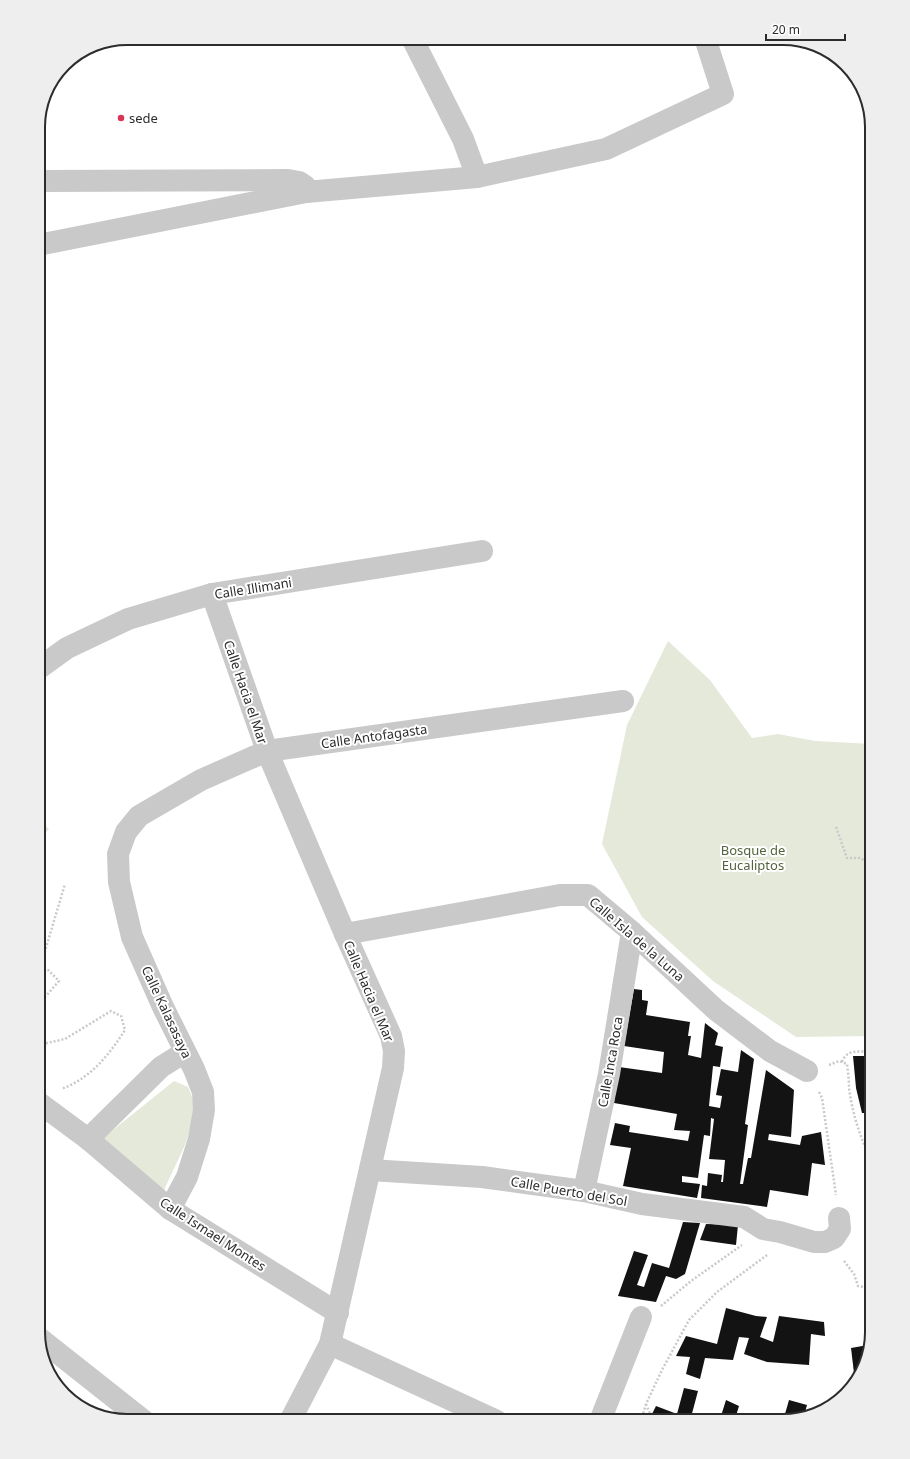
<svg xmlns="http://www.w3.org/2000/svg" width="910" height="1459" viewBox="0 0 910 1459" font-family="'Noto Sans',sans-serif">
<rect width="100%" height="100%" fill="#fff"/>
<g fill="#e4e9da">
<path d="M668 641 710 680 752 738 778 734 815 741 872 744V1036L796 1037 713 981 642 917 602 844 627 725Z"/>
<path d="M38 819 49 829 38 841Z"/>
<path d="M174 1081 188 1087 198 1111 184 1147 164 1190 98 1142Z"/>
</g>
<g fill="#131313">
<path d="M634 989 642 990V1000L648 1001 646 1015 690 1022 688 1036H691L688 1055 701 1058 705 1023 718 1033 715 1045 723 1047 720 1067 713 1066 709 1106 720 1108 722 1096 716 1095 721 1069 738 1072 741 1050 754 1059 745 1124 748 1125 740 1184H743L748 1158H751L766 1070 794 1090 791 1137 769 1134 768 1140 800 1145 802 1136 821 1132 825 1165 812 1163 808 1196 770 1190 767 1207 701 1198 702 1185 707 1186 708 1173 722 1175 721 1182H723L725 1160 709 1159 714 1119 711 1118 710 1136 704 1135 698 1178 682 1176V1182L700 1184 697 1198 623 1186 631 1148 610 1145 615 1123 630 1126 629 1132 688 1141 690 1131 674 1130 677 1114 614 1103 619 1067 662 1073 664 1052 624 1046Z"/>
<path d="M853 1056H872V1113H862L856 1088Z"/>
<path d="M872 1125V1150H870L866 1127Z"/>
<path d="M683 1222 700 1223 685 1274 676 1279 666 1276 656 1302 618 1296 634 1251 648 1255 637 1285 644 1287 652 1263 669 1268Z"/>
<path d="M706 1224 738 1225 736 1245 700 1240Z"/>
<path d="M726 1308 756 1316 767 1317 760 1337 773 1342 779 1316 824 1322 825 1336 811 1334 809 1365 767 1362 744 1354 749 1338 739 1337 733 1360 705 1358 700 1379 686 1374 690 1357 676 1356 686 1336 717 1344Z"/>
<path d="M868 1345 861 1372 854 1373 851 1348Z"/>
<path d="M684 1388 698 1391 690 1421H655L652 1414 656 1406 677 1414Z"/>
<path d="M726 1400 739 1406 735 1419 741 1421H726V1418L721 1416Z"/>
<path d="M789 1400 807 1405 804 1416 783 1421Z"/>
</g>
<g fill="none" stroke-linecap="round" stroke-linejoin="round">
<g stroke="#c9c9c9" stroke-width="2.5" stroke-dasharray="2 2" stroke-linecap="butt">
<path d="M836 827 847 858H861L872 868"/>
<path d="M40 968 65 884"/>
<path d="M38 1002 46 996 59 981 48 970 38 968"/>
<path d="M38 1045 65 1039 111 1011 121 1016 125 1030C109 1055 90 1079 61 1089"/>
<path d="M842 1062C847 1048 860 1052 872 1052"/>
<path d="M829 1065 839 1061 847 1064C848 1072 849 1080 849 1088 852 1113 861 1140 872 1162"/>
<path d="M819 1092 822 1098 836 1195"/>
<path d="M844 1261 854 1274 858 1286 864 1287C870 1281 867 1275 872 1269"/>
<path d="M661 1306 691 1281 742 1245"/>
<path d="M646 1404 653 1421"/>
<path d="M641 1421 646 1404 662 1370 689 1320 717 1292 767 1255"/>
</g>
<g stroke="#c9c9c9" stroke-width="22">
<path d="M412 38 463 139 477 177"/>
<path d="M38 181 288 180 299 182 305 186 306 192"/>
<path d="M38 245 306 192 477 177 606 149 723 94 705 38"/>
<path d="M212 594 267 751 345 934 391 1036 394 1051 393 1068 330 1344 290 1421"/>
<path d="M38 669 67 648 128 619 212 594 482 551"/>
<path d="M345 934 560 895H588L632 932 716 1010 770 1051 807 1071"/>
<path d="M38 1102 88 1139 170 1209 338 1313"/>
<path d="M88 1139 161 1067 185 1052"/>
<path d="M370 1170 482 1177 584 1191 642 1204 744 1217 763 1229 780 1232 814 1242H825L834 1238 840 1229 839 1218"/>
<path d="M584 1191 609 1074 632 932"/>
<path d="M170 1209 187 1177 199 1139 204 1110 203 1092 194 1069 163 1007 132 937 119 882 118 854 126 832 139 816 201 780 267 751 623 701"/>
<path d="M39 1338 144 1421"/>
<path d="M330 1344 497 1421"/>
<path d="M600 1421 641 1317"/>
</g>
</g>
<circle fill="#db3554" stroke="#fff" stroke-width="1.5" cx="121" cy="118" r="4"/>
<g text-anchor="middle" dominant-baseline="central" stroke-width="4" stroke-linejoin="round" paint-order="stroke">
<g font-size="13" fill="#2c2c2c" stroke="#fff" text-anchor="start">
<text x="129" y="118">sede</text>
</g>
<g font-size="13" fill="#2c2c2c" stroke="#fff">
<text transform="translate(253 588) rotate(-9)">Calle Illimani</text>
<text transform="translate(246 692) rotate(71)">Calle Hacia el Mar</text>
<text transform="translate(374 736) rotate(-8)">Calle Antofagasta</text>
<text transform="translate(637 939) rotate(41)">Calle Isla de la Luna</text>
<text transform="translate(369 991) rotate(67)">Calle Hacia el Mar</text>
<text transform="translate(167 1012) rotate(65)">Calle Kalasasaya</text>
<text transform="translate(610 1062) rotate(-80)">Calle Inca Roca</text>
<text transform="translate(569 1191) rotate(10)">Calle Puerto del Sol</text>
<text transform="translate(213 1234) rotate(33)">Calle Ismael Montes</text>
</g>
<g font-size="13" fill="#53643c" stroke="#fff">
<text x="753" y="850">Bosque de<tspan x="753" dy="15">Eucaliptos</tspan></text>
</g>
</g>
<path d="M0 0H910V1459H0ZM127 45H783A82 82 0 0 1 865 127V1332A82 82 0 0 1 783 1414H127A82 82 0 0 1 45 1332V127A82 82 0 0 1 127 45Z" fill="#eee" fill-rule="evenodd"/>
<path fill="none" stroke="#2c2c2c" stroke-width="2" d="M127 45H783A82 82 0 0 1 865 127V1332A82 82 0 0 1 783 1414H127A82 82 0 0 1 45 1332V127A82 82 0 0 1 127 45Z"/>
<path d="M766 34v6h79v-6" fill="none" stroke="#2c2c2c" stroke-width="2"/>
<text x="772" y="34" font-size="12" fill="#2c2c2c" stroke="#ffffff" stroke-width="3" paint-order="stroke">20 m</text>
</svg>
